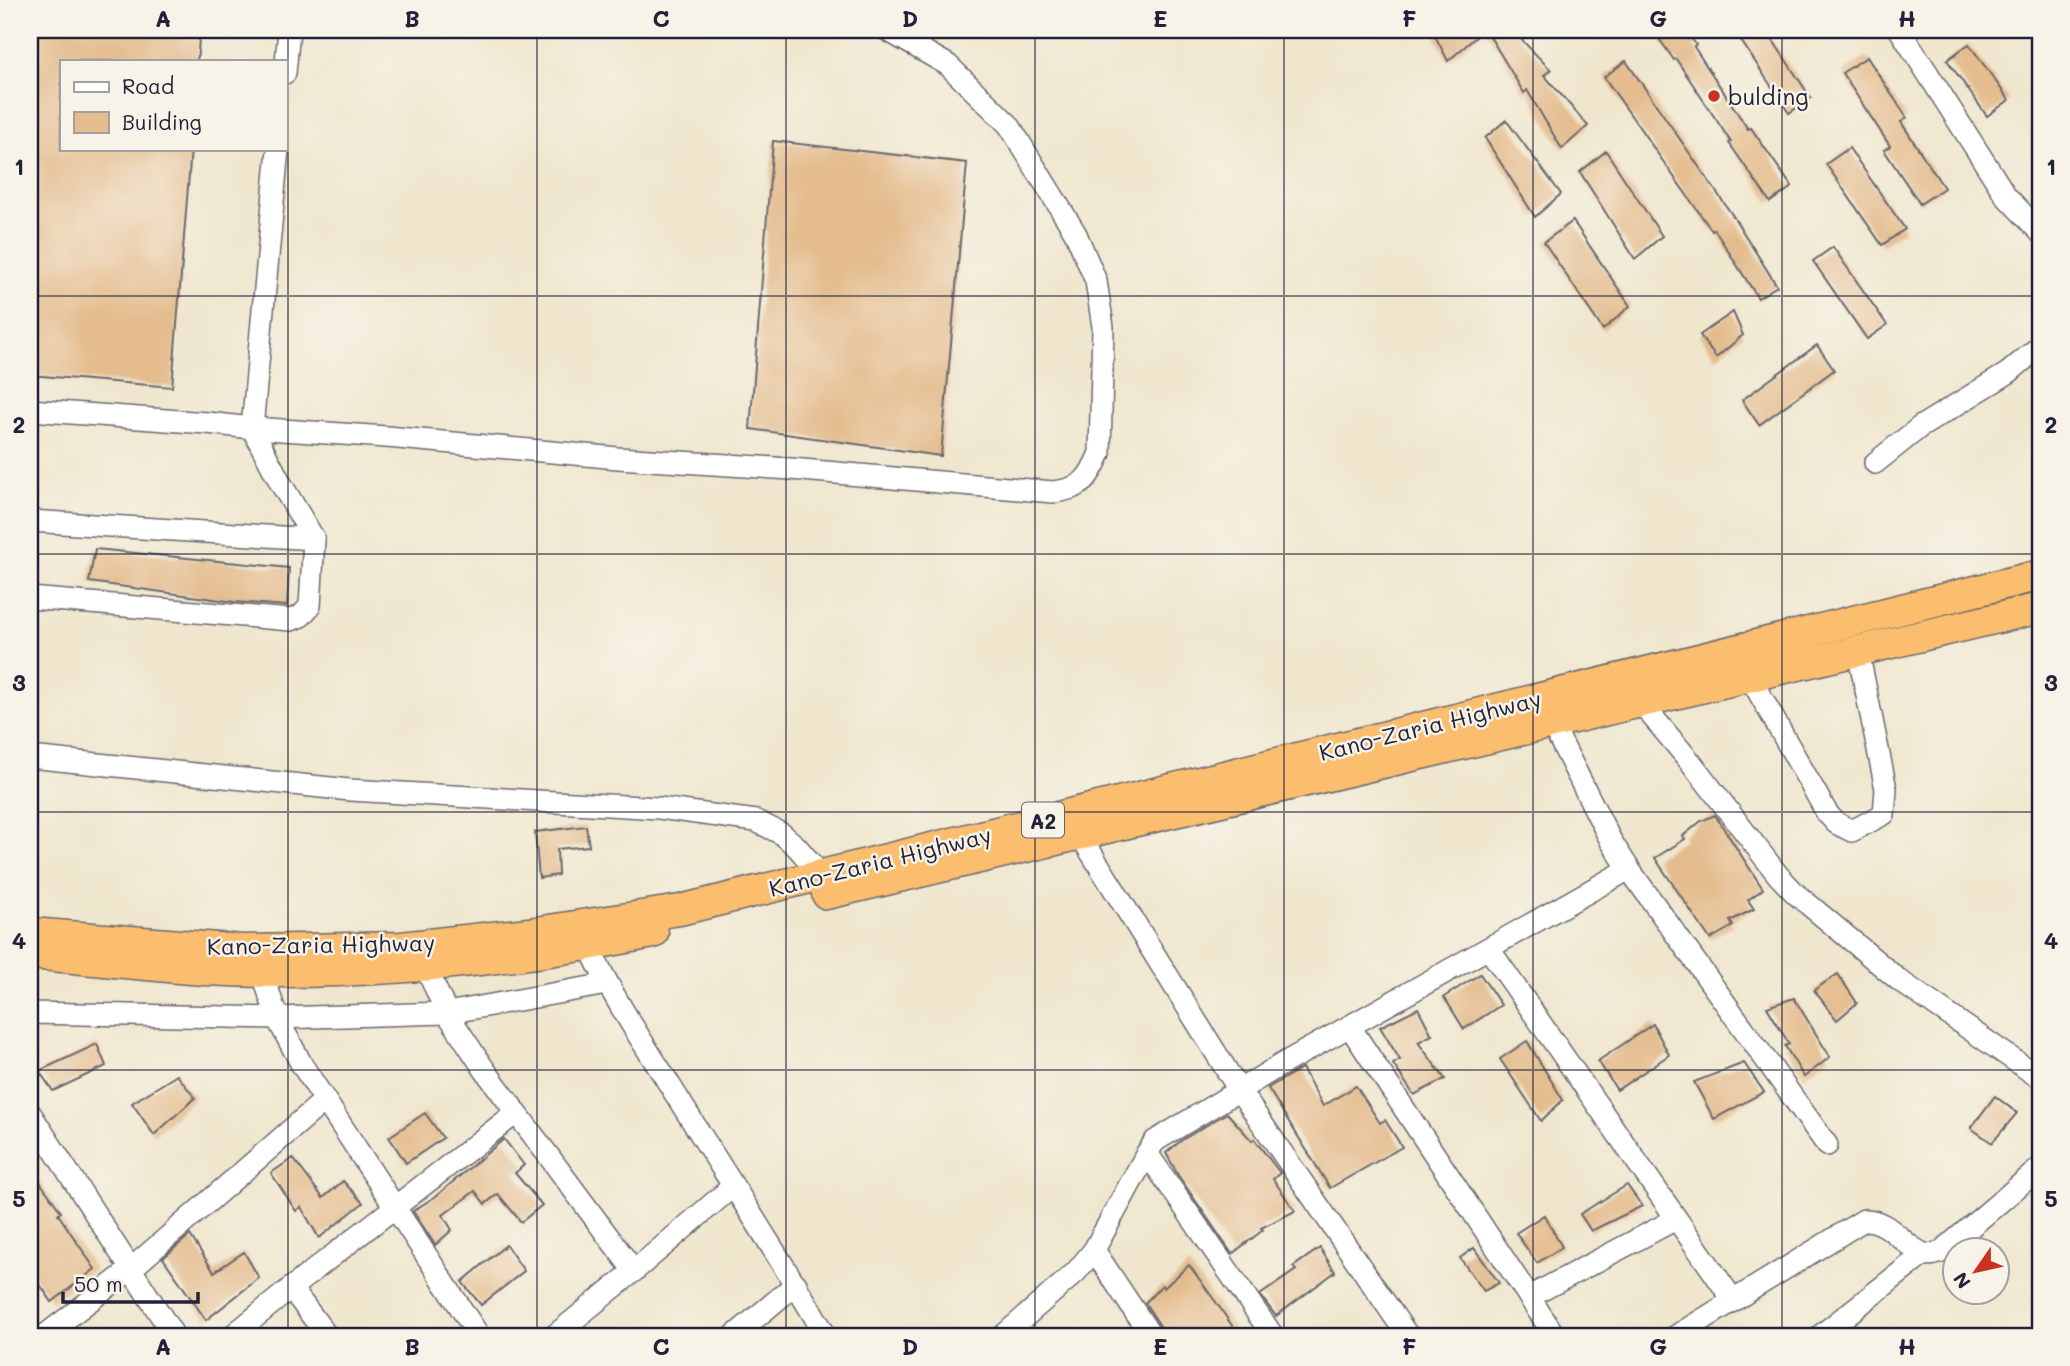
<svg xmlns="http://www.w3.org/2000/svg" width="2070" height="1366" viewBox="0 0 2070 1366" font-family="Mali,sans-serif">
<rect width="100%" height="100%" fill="#f7f3e8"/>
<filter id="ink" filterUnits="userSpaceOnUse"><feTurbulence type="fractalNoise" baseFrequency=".0143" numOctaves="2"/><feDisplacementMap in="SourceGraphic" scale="14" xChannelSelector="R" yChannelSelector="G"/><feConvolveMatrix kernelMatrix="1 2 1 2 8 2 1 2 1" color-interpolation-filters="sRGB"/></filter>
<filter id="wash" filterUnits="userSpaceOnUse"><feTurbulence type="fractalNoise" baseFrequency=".00686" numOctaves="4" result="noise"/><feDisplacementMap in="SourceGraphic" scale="28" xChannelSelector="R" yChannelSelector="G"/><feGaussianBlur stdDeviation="1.57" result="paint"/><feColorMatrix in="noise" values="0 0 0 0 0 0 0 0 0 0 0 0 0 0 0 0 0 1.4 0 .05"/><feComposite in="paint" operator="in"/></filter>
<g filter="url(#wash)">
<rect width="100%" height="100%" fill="#efe6cd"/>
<g id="blocks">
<g fill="#e4bc8d">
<path d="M30 30H200L197 61H61V149H191L172 387 30 375Z"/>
<path d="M1432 30H1484L1448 61Z"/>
<path d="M1486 30H1512L1551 70 1544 75 1588 126 1562 149 1527 90 1524 93Z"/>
<path d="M1653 30H1686L1696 45 1694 47 1748 129 1751 128 1792 187 1770 202 1729 143 1731 142 1676 59 1674 60Z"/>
<path d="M1734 30H1766L1811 98 1789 113Z"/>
<path d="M1969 44 2009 100 1987 116 1947 60Z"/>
<path d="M1867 57 1907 118 1901 122 1944 188 1920 204 1884 150 1890 146 1842 73Z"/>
<path d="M1626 61 1733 216 1777 286 1758 298 1714 229 1712 231 1604 77Z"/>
<path d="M1506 120 1561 194 1535 217 1485 138Z"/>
<path d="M773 141 967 163 941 456 750 429Z"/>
<path d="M1849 148 1905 229 1882 245 1826 164Z"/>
<path d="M1606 151 1662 236 1635 259 1580 172Z"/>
<path d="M1573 221 1630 306 1603 330 1544 242Z"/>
<path d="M1833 247 1887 325 1867 339 1813 261Z"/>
<path d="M1733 312 1743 335 1716 358 1700 335Z"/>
<path d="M1817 345 1834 370 1759 425 1742 400Z"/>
<path d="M95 549 289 568 287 606 235 602 89 582Z"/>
<path d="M1715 815 1763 889 1748 900 1754 909 1730 921 1733 926 1710 939 1655 858 1685 839 1683 836 1701 821Z"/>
<path d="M586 826 589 846 557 849 558 875 539 878 535 832Z"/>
<path d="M1480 974 1501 1005 1464 1029 1444 997Z"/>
<path d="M1838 974 1857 1003 1837 1020 1814 990Z"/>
<path d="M1794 998 1830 1057 1804 1077 1785 1046 1789 1044 1767 1007Z"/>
<path d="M1418 1008 1432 1035 1418 1042 1445 1079 1414 1095 1393 1064 1400 1060 1380 1027Z"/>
<path d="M1653 1024 1669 1055 1617 1090 1598 1061Z"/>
<path d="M1527 1041 1563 1100 1541 1121 1500 1059Z"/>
<path d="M97 1044 106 1066 53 1091 39 1071Z"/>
<path d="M1744 1063 1764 1092 1714 1119 1694 1082Z"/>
<path d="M1302 1068 1323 1106 1356 1086 1380 1123 1385 1120 1402 1147 1330 1188 1268 1088Z"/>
<path d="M177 1075 195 1098 154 1135 132 1103Z"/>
<path d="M1995 1096 2017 1113 1992 1143 1971 1128Z"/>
<path d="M425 1113 443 1138 406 1163 389 1137Z"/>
<path d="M1227 1113 1252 1141 1254 1139 1280 1173 1273 1179 1295 1211 1261 1228 1263 1230 1232 1254 1178 1175 1166 1153 1182 1140Z"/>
<path d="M504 1139 524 1165 515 1173 542 1205 521 1222 498 1194 485 1204 475 1191 443 1215 452 1230 435 1245 413 1211 436 1196Z"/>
<path d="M293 1158 323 1198 343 1181 363 1203 319 1238 301 1207 296 1211 271 1173Z"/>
<path d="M30 1168 61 1212 58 1214 95 1269 52 1302 30 1270Z"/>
<path d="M1627 1185 1642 1206 1591 1231 1580 1214Z"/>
<path d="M1544 1215 1562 1247 1537 1263 1516 1233Z"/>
<path d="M190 1235 214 1272 244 1252 259 1278 206 1320 163 1258Z"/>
<path d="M506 1245 524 1271 481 1305 462 1282Z"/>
<path d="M1320 1248 1335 1272 1276 1316 1260 1295 1296 1270 1293 1267Z"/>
<path d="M1474 1248 1499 1283 1484 1291 1460 1258Z"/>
<path d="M1189 1265 1218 1305 1239 1336H1164L1162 1329 1145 1303 1162 1285 1164 1288Z"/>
</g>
</g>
</g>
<g filter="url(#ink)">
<use href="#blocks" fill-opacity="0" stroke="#6a676e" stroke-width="2"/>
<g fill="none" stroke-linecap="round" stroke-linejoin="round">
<g stroke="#6a676e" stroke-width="24">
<g id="minor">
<path d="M1900 30 2006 196 2040 232"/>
<path d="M285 73 289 30"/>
<path d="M30 410 207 423 252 428 387 437 618 458 791 469 1053 492C1082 489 1089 479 1100 453L1103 327 1096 281 1076 234 1009 125 948 65 887 30"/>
<path d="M1875 463 1920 427 2008 373 2040 346"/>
<path d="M30 521 314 539"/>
<path d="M30 598 291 620 301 616 310 606 314 539 280 482 252 428 278 149"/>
<path d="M1750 677 1827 813 1836 823 1852 831 1884 814 1886 789 1858 651"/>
<path d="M1641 703 1693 765 1778 875 1796 894 1900 981 2040 1078"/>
<path d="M1552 724 1611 841 1629 869 1827 1145"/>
<path d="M30 757 350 790 659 808 756 821 782 834 797 847 821 875"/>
<path d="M1080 835 1239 1090 1408 1336"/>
<path d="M589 946C611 994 638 1035 666 1079 719 1165 775 1249 826 1336"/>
<path d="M1489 949 1733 1300"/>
<path d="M425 966 447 1013 484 1069 634 1271"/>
<path d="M262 971 277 1018 302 1065 479 1336"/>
<path d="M30 1013 277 1018 447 1013 607 984"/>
<path d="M1350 1027 1555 1336"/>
<path d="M30 1113 174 1336"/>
<path d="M1147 1153 1273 1336"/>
<path d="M1094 1250 1151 1336"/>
<path d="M291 1288 327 1336"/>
<path d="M1529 1297 1676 1219"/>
<path d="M44 1336 131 1269 325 1100"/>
<path d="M232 1336 291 1288 516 1113"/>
<path d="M554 1336 634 1271 732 1187"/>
<path d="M734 1336 796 1284"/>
<path d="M1003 1336 1076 1272 1094 1250 1147 1153 1155 1141 1284 1063 1629 869"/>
<path d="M1676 1336 1864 1220C1889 1219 1903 1246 1924 1254 1930 1256 1935 1254 1941 1252L2040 1168"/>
<path d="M1820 1336 1924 1254"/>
</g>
</g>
<g stroke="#6a676e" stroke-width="33">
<g id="highway">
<path d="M827 894 2040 608"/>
<path d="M30 933 243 950 401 947 529 933 680 910 2040 575"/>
<path d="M30 954C88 959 146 966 204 970 354 978 506 962 653 933"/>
</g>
</g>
<use href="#minor" stroke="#fff" stroke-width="21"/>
<use href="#highway" stroke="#fbbe6e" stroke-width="30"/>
</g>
</g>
<path fill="none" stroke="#22223b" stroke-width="2" stroke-opacity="0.55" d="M288 30V1336M537 30V1336M786 30V1336M1035 30V1336M1284 30V1336M1533 30V1336M1782 30V1336M30 296H2040M30 554H2040M30 812H2040M30 1070H2040"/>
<circle fill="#c8321e" stroke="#f7f3e8" stroke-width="2.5" cx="1714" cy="96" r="7"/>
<g text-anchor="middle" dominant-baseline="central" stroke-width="5" stroke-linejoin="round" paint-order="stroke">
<rect fill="#f7f3e8" stroke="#62616f" stroke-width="2" x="1022" y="802.5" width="42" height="35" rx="5"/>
<g font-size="21" font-weight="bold" fill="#22223b">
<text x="1043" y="820">A2</text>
</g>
<g font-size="23" fill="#22223b" stroke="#f7f3e8" text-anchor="start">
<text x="1728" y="96">bulding</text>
</g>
<g font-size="23" fill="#22223b" stroke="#f7f3e8">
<text transform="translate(1430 725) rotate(-14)">Kano-Zaria Highway</text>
<text transform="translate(880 861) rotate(-14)">Kano-Zaria Highway</text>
<text transform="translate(321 944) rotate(-1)">Kano-Zaria Highway</text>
</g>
</g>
<rect width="2070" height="1366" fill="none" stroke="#f7f3e8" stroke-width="77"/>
<rect x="60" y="60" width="228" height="91" fill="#f7f3e8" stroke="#a29fa3" stroke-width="2"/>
<rect x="74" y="82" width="35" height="10" fill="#ffffff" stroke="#a29fa3" stroke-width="2"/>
<text x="122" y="94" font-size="21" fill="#22223b">Road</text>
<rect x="74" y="112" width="35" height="21" fill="#e4bc8d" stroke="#a29fa3" stroke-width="2"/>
<text x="122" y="130" font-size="21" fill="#22223b">Building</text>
<g transform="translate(1976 1271) rotate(236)"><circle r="33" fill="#f7f3e8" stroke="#a29fa3" stroke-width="2"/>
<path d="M0-5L12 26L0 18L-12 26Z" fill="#c8321e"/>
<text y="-10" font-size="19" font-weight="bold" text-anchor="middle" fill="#22223b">N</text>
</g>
<path d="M63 1292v10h135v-10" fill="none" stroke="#22223b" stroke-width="3.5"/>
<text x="74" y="1292" font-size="21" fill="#22223b" stroke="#f7f3e8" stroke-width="5" paint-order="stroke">50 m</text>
<rect x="38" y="38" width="1994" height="1290" fill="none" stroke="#22223b" stroke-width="2.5"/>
<g font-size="23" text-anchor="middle" font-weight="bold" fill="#22223b">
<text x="163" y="27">A</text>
<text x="412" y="27">B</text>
<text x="661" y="27">C</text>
<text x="910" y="27">D</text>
<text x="1160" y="27">E</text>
<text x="1409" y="27">F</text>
<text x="1658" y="27">G</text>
<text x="1907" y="27">H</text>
<text x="19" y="175">1</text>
<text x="2051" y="175">1</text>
<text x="19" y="433">2</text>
<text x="2051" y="433">2</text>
<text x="19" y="691">3</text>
<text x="2051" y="691">3</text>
<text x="19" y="949">4</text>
<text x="2051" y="949">4</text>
<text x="19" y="1207">5</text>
<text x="2051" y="1207">5</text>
<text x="163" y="1355">A</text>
<text x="412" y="1355">B</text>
<text x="661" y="1355">C</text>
<text x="910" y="1355">D</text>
<text x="1160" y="1355">E</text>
<text x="1409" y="1355">F</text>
<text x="1658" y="1355">G</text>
<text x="1907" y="1355">H</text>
</g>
</svg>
